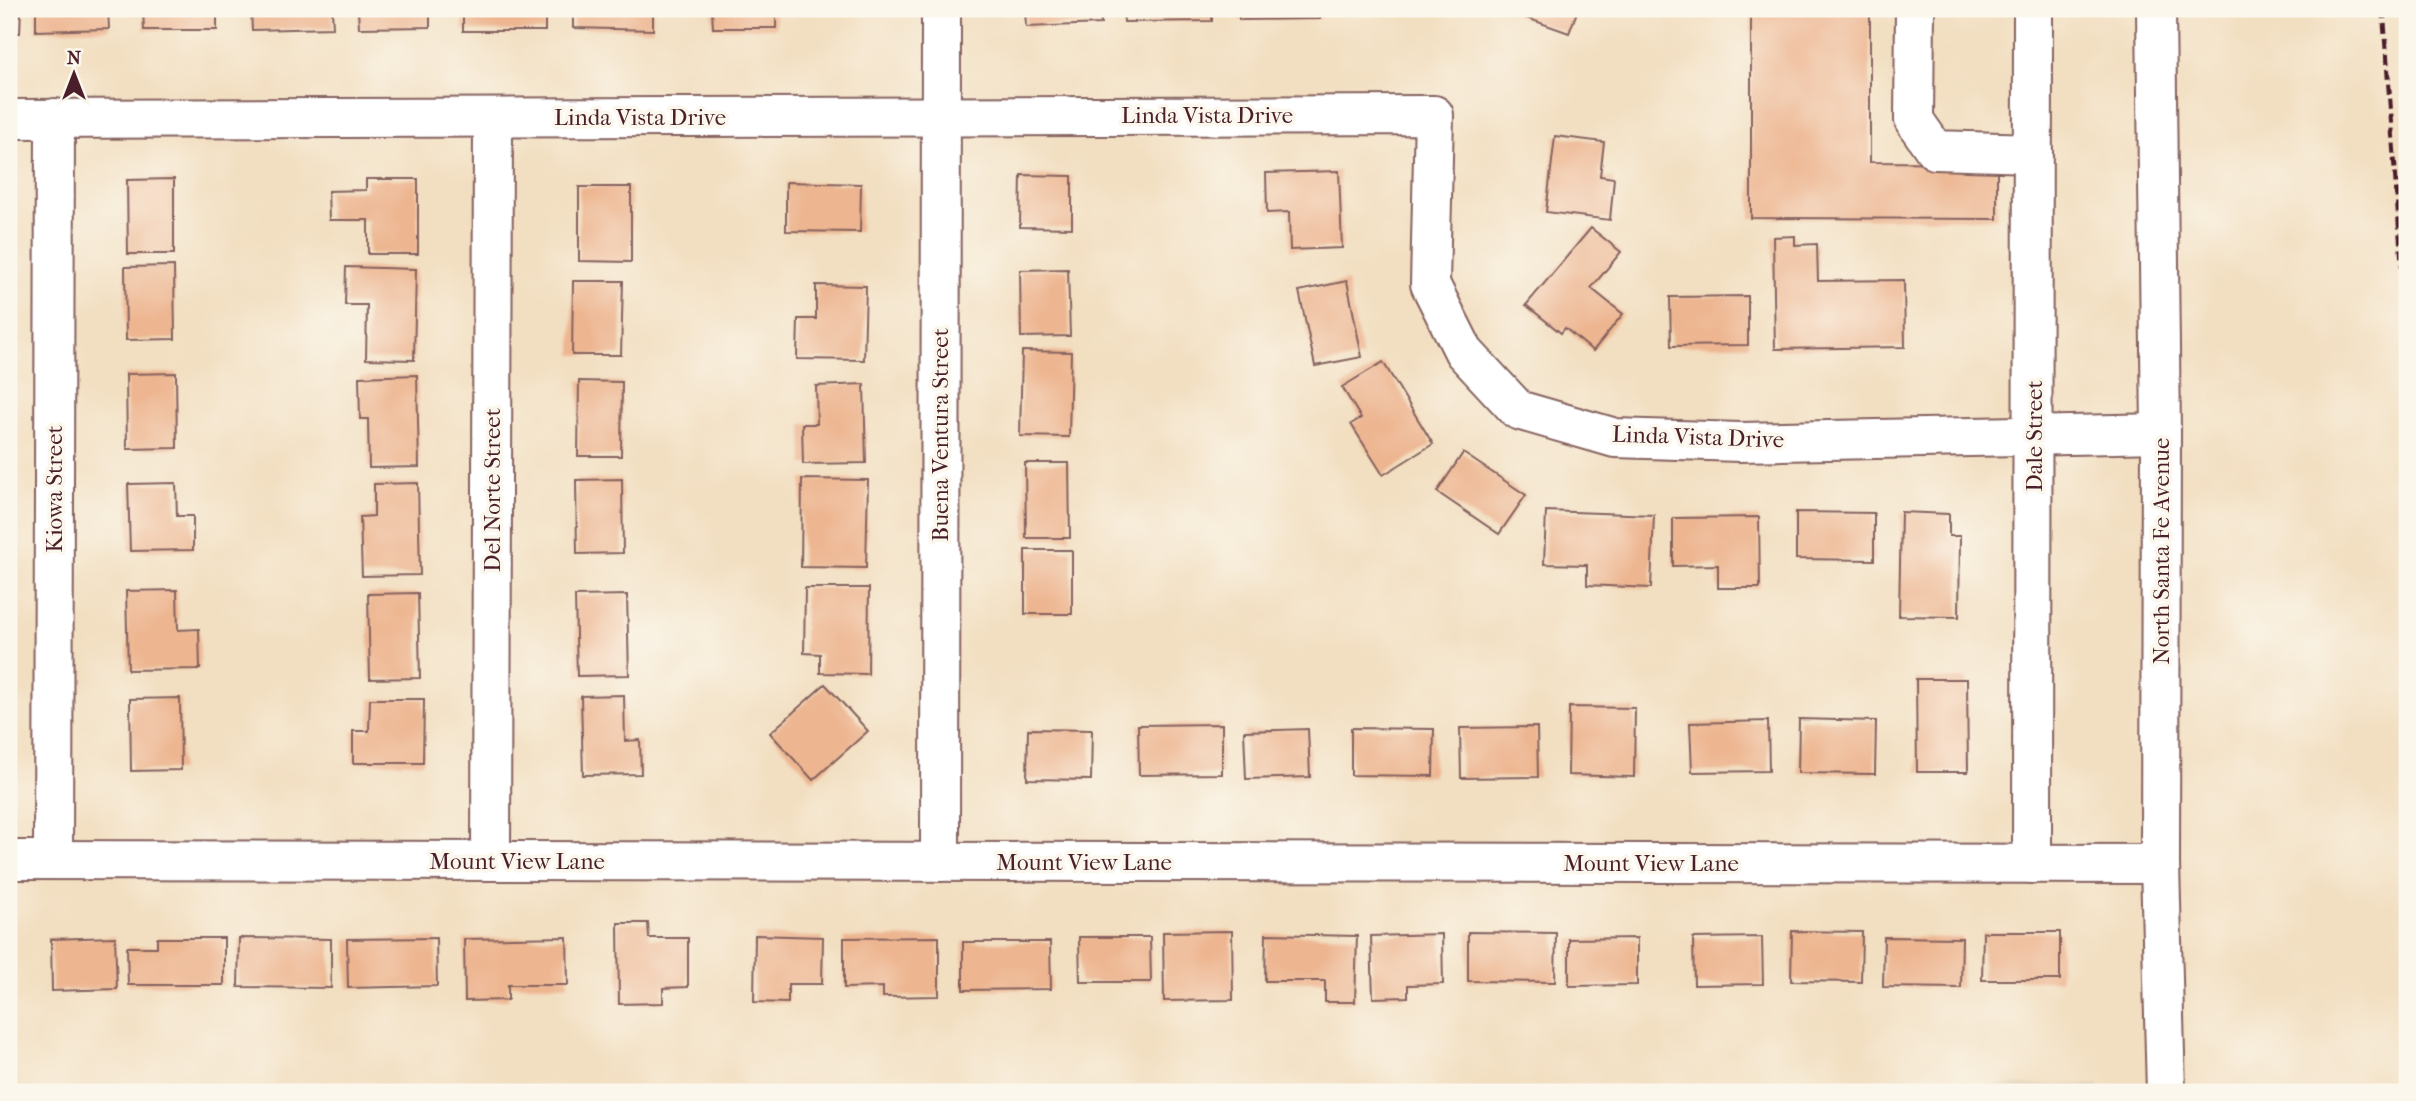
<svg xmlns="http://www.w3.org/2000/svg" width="2416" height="1101" viewBox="0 0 2416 1101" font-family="'IM FELL French Canon',serif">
<rect width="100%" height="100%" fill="#fbf7ec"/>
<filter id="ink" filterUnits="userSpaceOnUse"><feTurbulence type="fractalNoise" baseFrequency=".0143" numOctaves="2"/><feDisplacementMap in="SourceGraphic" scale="14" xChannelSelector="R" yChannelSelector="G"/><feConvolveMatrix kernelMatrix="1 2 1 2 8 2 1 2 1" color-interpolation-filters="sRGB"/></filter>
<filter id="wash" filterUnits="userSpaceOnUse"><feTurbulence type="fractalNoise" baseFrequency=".00686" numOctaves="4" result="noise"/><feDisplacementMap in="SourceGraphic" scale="28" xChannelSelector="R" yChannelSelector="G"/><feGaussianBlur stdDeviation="1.57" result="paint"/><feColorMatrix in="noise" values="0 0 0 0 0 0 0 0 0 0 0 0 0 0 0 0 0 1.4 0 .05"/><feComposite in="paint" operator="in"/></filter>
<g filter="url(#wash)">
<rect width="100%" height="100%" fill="#f2dec0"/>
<path fill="#dfceb1" d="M2099 1084V1092H1345Z"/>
<g id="blocks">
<g fill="#edb590">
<path d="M9 9H21L20 33H9Z"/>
<path d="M36 9H108L109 29 36 31Z"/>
<path d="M143 9H217V30H144Z"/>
<path d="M251 9H332L333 28 252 30Z"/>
<path d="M358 9H430V27L359 28Z"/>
<rect x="463" y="9" width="82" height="22"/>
<path d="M573 9H653V30L573 28Z"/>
<path d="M712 9H776V28H713Z"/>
<path d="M1025 9H1100L1101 24 1026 27Z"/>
<path d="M1123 9H1212V21L1124 22Z"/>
<path d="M1239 9H1320V19L1239 20Z"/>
<path d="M1501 9H1578L1569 33Z"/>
<path d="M1751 9H1870V162L1997 163V219L1751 218Z"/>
<path d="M1555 136 1604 142 1600 176 1614 178 1610 220 1546 212Z"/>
<path d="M1339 171 1342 248 1290 250 1289 212 1267 213 1266 173Z"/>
<path d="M1021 175 1072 176V228L1020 227Z"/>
<path d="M174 179V254H128L127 180Z"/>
<path d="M366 179H418V254H368V220H329L328 191 366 190Z"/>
<path d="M786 182 861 184 860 232 786 231Z"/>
<path d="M579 187H631V262L579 261Z"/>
<path d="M1591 228 1621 252 1591 288 1623 314 1593 351 1565 328 1561 333 1526 305Z"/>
<path d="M1795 236V245L1817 244 1818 281 1904 280 1905 347 1775 349 1773 237Z"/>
<path d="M174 266 175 339 126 340 125 267Z"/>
<path d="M346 267 416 269 414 360 366 359 367 305H345Z"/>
<path d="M1068 269 1070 336 1021 337 1020 270Z"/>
<path d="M573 281H623L621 355H572Z"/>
<path d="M1347 281 1362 357 1315 366 1299 291Z"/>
<path d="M816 285 866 286 864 360 797 359 798 319H816Z"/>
<path d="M1748 296V345L1671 346 1670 297Z"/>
<path d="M1022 351 1071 352 1069 437 1020 436Z"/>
<path d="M1383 362 1433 444 1383 475 1351 424 1361 418 1342 387Z"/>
<path d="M176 373 177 448 127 449 126 374Z"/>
<path d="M417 375 419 467 369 468 368 419H360L359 377Z"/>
<path d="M579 381 622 382 621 456H578Z"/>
<path d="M864 384 866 463 803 464 802 424H817L816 386Z"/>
<path d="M1463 453 1526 495 1499 534 1437 492Z"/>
<path d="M1025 463H1069L1070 538H1026Z"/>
<path d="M622 479 623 553 577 554 576 480Z"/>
<path d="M802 479 868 480 866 568 801 567Z"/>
<path d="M176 483 177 516H193V550L130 551 128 484Z"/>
<path d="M418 483 420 575 362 576 360 517 374 516V484Z"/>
<path d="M1546 511 1654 515 1651 588 1587 585V565L1544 564Z"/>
<path d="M1796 512 1874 513V560L1796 559Z"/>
<path d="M1901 512 1949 514V536H1960L1959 617 1899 616Z"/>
<path d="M1759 517 1760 588H1718V565L1673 566V518Z"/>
<rect x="1025" y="550" width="47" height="64"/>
<path d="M805 588H869L868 674 820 673V654L804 653Z"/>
<path d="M177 590 178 630 199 629 200 669 128 670 126 591Z"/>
<path d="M418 593 420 678 370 679 368 594Z"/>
<path d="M627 595 629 675 577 676 575 596Z"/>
<path d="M1916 679H1967L1968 772H1917Z"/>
<path d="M825 684 868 731 813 780 770 733Z"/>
<path d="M624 695 625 741 640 740 641 774 583 775 581 696Z"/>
<path d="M180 698 181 770 131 771 130 699Z"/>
<path d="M370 699H424L423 763H353V731H369Z"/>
<path d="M1569 707 1635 708 1634 777 1568 775Z"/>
<path d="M1799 719 1876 721 1875 774 1798 773Z"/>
<path d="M1768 721 1769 771 1692 772 1690 723Z"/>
<path d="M1222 724V774L1139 775 1138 725Z"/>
<path d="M1537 727 1538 777 1461 778 1460 728Z"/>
<path d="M1351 728 1434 729 1433 776 1351 775Z"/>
<path d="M1028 729 1092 730 1091 780 1027 779Z"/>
<path d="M1308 729 1310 777 1246 779 1244 731Z"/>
<path d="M618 923H648L649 938H688V987L663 988V1003L619 1004Z"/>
<path d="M1232 931 1233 1000 1164 1001 1163 932Z"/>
<path d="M1792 931 1862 932 1861 982 1791 981Z"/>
<path d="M1468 932 1556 933 1555 982 1468 981Z"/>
<path d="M1983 932H2060V980H1982Z"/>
<path d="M1266 934 1357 936 1355 1002H1325V981H1265Z"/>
<path d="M1442 934 1443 984 1408 985V997L1373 998 1371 936Z"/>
<path d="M755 935 823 937 822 984H788V1003L754 1002Z"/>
<path d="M115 937 117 989 52 991 51 939Z"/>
<path d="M567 937 568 985H508V1000L465 1001 464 939Z"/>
<path d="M939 937V996L883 997V987L844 988V938Z"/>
<path d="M1079 937H1150L1151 982H1080Z"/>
<path d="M1762 937 1763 984 1694 985 1693 938Z"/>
<path d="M1884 937 1962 938 1961 988 1883 987Z"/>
<path d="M157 938H224V985H128L127 947H157Z"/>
<path d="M239 938 331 939V988L238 987Z"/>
<path d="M436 938 437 986 348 988 347 939Z"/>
<path d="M1637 938V985L1569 986V939Z"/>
<path d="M963 942H1050L1051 989 963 990Z"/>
</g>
</g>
</g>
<g filter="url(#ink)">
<use href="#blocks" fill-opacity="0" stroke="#85625f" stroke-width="2"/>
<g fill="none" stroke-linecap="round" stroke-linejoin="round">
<g stroke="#85625f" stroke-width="42">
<g id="minor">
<path d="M1915 9 1914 120 1935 150 2033 153"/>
<path d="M9 119 1434 115 1430 284 1464 352 1518 410 1615 438 1740 442 2161 433"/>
<path d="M9 860 2160 864"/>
<path d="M53 860 55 118"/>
<path d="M491 861 493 118"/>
<path d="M940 862 941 9"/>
<path d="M2032 864 2033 9"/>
</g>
</g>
<g stroke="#85625f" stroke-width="42">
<path id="major" d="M2156 9 2161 433 2160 864 2166 1092"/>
</g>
<use href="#minor" stroke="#fff" stroke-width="38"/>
<use href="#major" stroke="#fff" stroke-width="38"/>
<path stroke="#4a1f2b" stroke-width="5" stroke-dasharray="10 5" stroke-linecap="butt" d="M2383 9 2407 330"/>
</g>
</g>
<g text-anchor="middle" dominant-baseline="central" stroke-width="7" stroke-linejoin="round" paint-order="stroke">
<g font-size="23" fill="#4a1f2b" stroke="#fbf7ec">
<text x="1207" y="115">Linda Vista Drive</text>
<text x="640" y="117">Linda Vista Drive</text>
<text transform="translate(940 435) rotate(-90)">Buena Ventura Street</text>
<text transform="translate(2034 436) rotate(-90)">Dale Street</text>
<text transform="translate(1698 437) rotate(2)">Linda Vista Drive</text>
<text transform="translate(54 489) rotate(-90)">Kiowa Street</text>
<text transform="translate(492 490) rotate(-90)">Del Norte Street</text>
<text transform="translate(2161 551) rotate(-90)">North Santa Fe Avenue</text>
<text x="517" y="861">Mount View Lane</text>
<text x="1084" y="862">Mount View Lane</text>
<text x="1651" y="863">Mount View Lane</text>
</g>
</g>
<rect width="2416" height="1101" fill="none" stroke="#fbf7ec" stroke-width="35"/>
<g transform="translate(74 74)" stroke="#fbf7ec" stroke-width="5" paint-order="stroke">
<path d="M0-5L12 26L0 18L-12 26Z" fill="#4a1f2b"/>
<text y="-10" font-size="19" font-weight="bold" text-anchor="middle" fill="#4a1f2b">N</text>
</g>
</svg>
